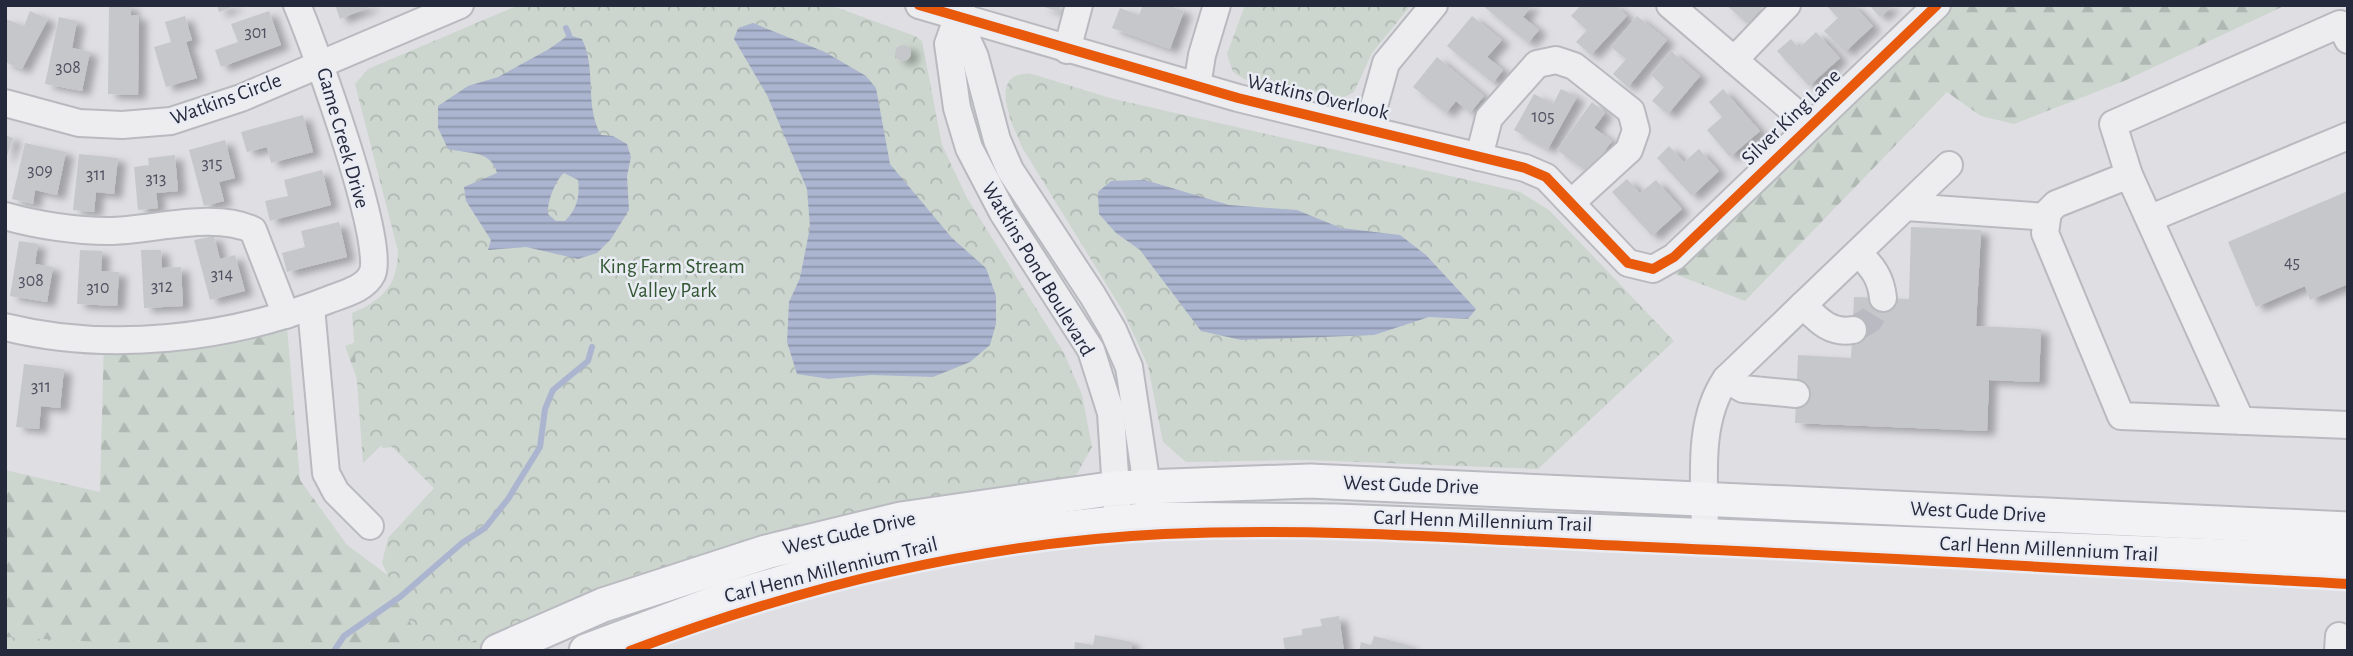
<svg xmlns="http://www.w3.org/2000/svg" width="2353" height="656" viewBox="0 0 2353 656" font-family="'Alegreya Sans',sans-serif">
<defs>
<pattern id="forest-firs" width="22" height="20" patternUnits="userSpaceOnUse" patternTransform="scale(1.75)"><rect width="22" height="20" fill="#ccd6ce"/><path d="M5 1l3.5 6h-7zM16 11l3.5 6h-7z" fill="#afb8b2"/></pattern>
<pattern id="park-crowns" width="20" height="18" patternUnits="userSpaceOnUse" patternTransform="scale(1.75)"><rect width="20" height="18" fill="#ccd6ce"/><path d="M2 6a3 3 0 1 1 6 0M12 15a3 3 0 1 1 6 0" fill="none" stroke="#afb8b2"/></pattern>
<pattern id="water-rules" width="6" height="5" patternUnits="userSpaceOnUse" patternTransform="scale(1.75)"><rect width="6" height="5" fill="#abb5cf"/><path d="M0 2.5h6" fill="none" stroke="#8b93a9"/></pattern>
<filter id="shadow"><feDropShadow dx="8" dy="4.5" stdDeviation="3.5" flood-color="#0004"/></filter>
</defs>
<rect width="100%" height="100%" fill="#dedee3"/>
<g fill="url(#forest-firs)">
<path d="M1937 5H2286L2124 81 2014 124 1981 116 1947 92 1745 301 1675 274 1674 257Z"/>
<path d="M286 315 300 480 347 545 397 582 464 490 417 445 382 448 345 346 430 316 745 480 766 552 498 651H5V470L100 492 104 339Z"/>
</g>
<g fill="url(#park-crowns)">
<path d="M519 5H830L915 36 922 41 942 145 967 198 1064 353 1082 395 1092 447 1075 477 931 497 808 523 652 568 449 651H424L382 563 388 538 434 488 386 441 363 463 352 313C382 301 398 285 398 251L355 84 368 69Z"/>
<path d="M1245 5H1411L1372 53 1354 92 1339 100 1244 79 1233 72 1227 54Z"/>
<path d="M1032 74 1110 98 1520 192 1549 210 1674 341 1538 469 1307 460 1186 462 1163 442 1148 366 1124 313 1023 149C1013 127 985 70 1032 74Z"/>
<path d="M5 637 273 651H5Z"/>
</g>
<g fill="url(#water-rules)" fill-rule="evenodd">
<path d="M753 23 825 52 866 76 876 88 890 164 952 238 986 268 996 296V324L990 345 970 362 933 377 871 375 829 379 797 374 787 342 789 302 800 278 810 227 807 189 767 95 734 39 738 28Z"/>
<path d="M569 35 582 39C597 69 584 105 601 135L613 136 627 144 631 157 627 176 629 210 611 239 597 253 578 259 526 247 488 250 491 240 466 201 464 187 497 173C491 150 469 154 448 149L438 128V106L468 86 498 77 549 49ZM564 173 578 180C580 197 577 209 565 221H556L548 214C547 202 555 181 564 173Z"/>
<path d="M1145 180 1229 205 1297 210 1341 228 1400 235 1426 255 1476 309 1468 319 1429 317 1374 335 1241 340 1201 331 1140 250 1116 233 1099 214 1098 192 1111 181Z"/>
</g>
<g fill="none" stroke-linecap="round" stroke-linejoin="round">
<g stroke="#abb5cf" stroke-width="6">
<path d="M566 28 569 35"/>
<path d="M334 651 344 636 400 597 462 543 485 528 508 499 540 447 545 409 553 390 588 361 592 347"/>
</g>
</g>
<g fill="#c6c7cb" filter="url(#shadow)">
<path d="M109 5H131V15L139 16 138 95 108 94Z"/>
<path d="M217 5H235V6L219 12Z"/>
<path d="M335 5H374L340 19Z"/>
<path d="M1039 5H1061L1059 12Z"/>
<path d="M1143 5H1168L1184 11 1170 49 1112 28 1120 8 1139 15Z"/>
<path d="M1482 5H1532L1523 17 1539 30 1528 43Z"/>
<path d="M1581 5H1615L1627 16 1591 55 1576 42 1587 30 1571 16Z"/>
<path d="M1726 5H1764L1748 24Z"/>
<path d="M1826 5H1853L1873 26 1845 52 1824 31 1838 18Z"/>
<path d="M1869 5H1893L1880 17Z"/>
<path d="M30 11 48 19 22 69 5 62V21L6 19 24 26Z"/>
<path d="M269 11 281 45 221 67 215 50 238 42 231 24Z"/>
<path d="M185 16 192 40 186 42 197 78 166 87 154 47 171 42 165 22Z"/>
<path d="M1472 16 1502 40 1487 57 1503 70 1493 83 1447 46Z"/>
<path d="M1637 16 1667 40 1628 87 1613 74 1626 59 1611 47Z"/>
<path d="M59 17 77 21 72 48 90 52 82 91 45 84Z"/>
<path d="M1816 32 1840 58 1809 86 1777 51 1791 39 1799 48Z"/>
<circle cx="903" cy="53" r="8"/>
<path d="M1671 51 1700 76 1668 114 1652 101 1664 87 1651 75Z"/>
<path d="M1437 57 1484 96 1470 113 1456 101 1446 113 1413 87Z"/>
<path d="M1561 89 1577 97 1548 149 1514 130 1534 94 1553 104Z"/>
<path d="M1723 89 1760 131 1730 157 1707 130 1722 117 1709 102Z"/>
<path d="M1592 102 1605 113 1594 128 1612 141 1589 173 1557 150Z"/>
<path d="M303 115 313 152 271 163 267 147 247 152 241 132Z"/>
<path d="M5 135 13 138 6 159H5Z"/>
<path d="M225 140 235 178 219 182 224 201 204 206 189 150Z"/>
<path d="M25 143 66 152 57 195 35 190 33 204 12 199Z"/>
<path d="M1669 146 1684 162 1699 149 1719 171 1692 196 1657 158Z"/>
<path d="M79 154 118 158 114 194 96 192 94 212 73 210Z"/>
<path d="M175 155 178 191 156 193 158 208 138 210 134 167 149 165 148 158Z"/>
<path d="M322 170 331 205 270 221 265 201 288 196 284 180Z"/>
<path d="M1627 179 1640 193 1656 180 1682 209 1652 236 1612 192Z"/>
<path d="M2348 191V284L2310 300 2305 286 2256 307 2228 242Z"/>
<path d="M339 222 347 257 287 272 282 253 305 247 301 231Z"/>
<path d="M1911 227 1981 230 1976 326 2041 329 2039 382 1989 380 1987 431 1795 423 1798 355 1851 358 1854 297 1909 299Z"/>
<path d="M214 236 220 259 235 255 245 291 210 300 194 240Z"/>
<path d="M19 241 38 244 35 264 53 267 47 302 10 296Z"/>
<path d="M80 250 102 251 101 271 119 272 117 306 77 304Z"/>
<path d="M141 250H161L162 268 181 267 183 306 144 308Z"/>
<path d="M24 364 64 369 60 408 41 406 39 429 16 427Z"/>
<path d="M1339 616 1344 651H1285L1283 638 1302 635V629L1322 626 1320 619Z"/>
<path d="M1095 635 1132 642 1131 651H1074L1075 642 1093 645Z"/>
<path d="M1374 636 1411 646 1410 651H1359L1361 642 1371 645Z"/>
</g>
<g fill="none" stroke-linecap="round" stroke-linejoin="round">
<path stroke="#b9bac2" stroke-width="26" stroke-dasharray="26 13" stroke-linecap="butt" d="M1853 330 1870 320 1883 298"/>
<g stroke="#b9babf" stroke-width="30">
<g id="minor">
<path d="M919 5 1238 98 1525 168 1546 177 1628 263 1653 269 1674 257 1937 5"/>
<path d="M962 5 948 44 957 108 969 148 1003 213 1091 350 1111 413 1118 522"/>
<path d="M1670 5 1810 125"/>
<path d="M958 19 975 57 997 140 1010 170 1093 296 1113 330 1129 367 1150 506"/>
<path d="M1067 50 1079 5"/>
<path d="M1734 60 1787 5"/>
<path d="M1197 86 1202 55 1217 5"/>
<path d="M5 103 79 123 122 125 171 121 241 98 460 5"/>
<path d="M1368 128 1386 63 1434 5"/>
<path d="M1479 157 1489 118 1537 64 1556 60 1574 66 1631 111 1636 130 1629 150 1571 203"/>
<path d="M2129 175 2113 124 2340 24 2348 40"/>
<path d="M1906 207 2047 217"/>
<path d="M5 216C36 225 76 231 108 231 152 231 212 211 253 230L286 315"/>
<path d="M2151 218 2348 136"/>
<path d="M1858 253C1873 267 1881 278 1883 298"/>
<path d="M1803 305C1818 320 1830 334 1853 330"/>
<path d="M311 307 326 473 336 492 370 526"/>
<path d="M5 327C109 353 229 339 328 300 343 294 365 289 372 274 387 245 313 42 297 5"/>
<path d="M1726 379 1743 389 1796 394"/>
<path d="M2241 421 2129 175 2056 204 2048 212 2045 233 2121 416 2348 425"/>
<path d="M1705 535C1705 484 1696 423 1726 379L1949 165"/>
<path d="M2338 651 2339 636"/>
</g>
</g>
<g stroke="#babbc1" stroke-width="37">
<g id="major">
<path d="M498 651 603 605 766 552 901 519 1116 488 1310 481 2348 529"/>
<path d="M586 651 723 600 844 564 973 538 1152 519 1336 521 2348 561"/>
</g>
</g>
<use href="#minor" stroke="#ededf0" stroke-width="26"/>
<use href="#major" stroke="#f2f2f4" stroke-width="33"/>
<g stroke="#eaecf4" stroke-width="15">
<g id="cycleway">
<path d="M919 5 1238 98 1525 168 1546 177 1628 263 1653 269 1674 257 1937 5"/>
<path d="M630 651C801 586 980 543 1164 534 1317 527 1472 539 1625 546 1866 556 2107 571 2348 584"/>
</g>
</g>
<use href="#cycleway" stroke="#e8590c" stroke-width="10"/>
</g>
<g text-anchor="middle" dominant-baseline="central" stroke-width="5" stroke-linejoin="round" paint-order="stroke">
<g font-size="18" fill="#4e5160">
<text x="256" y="33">301</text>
<text x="68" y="68">308</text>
<text x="1543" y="117">105</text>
<text x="212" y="164">315</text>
<text x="40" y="171">309</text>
<text x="96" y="175">311</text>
<text x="156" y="179">313</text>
<text x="2292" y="263">45</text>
<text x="222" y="275">314</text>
<text x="31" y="281">308</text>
<text x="162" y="287">312</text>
<text x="98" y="288">310</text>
<text x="41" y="387">311</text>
</g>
<g font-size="21" fill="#25293c" stroke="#eaecf4">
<text transform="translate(1318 97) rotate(13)">Watkins Overlook</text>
<text transform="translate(226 99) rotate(-20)">Watkins Circle</text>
<text transform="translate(1791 117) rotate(-44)">Silver King Lane</text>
<text transform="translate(343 138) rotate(74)">Game Creek Drive</text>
<text transform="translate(1038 269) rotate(59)">Watkins Pond Boulevard</text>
<text transform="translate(1411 485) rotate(2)">West Gude Drive</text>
<text transform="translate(1978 512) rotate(3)">West Gude Drive</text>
<text transform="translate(1483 521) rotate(2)">Carl Henn Millennium Trail</text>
<text transform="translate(849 533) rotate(-13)">West Gude Drive</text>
<text transform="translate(2049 549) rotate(3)">Carl Henn Millennium Trail</text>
<text transform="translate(831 570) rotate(-14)">Carl Henn Millennium Trail</text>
</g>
<g font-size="21" fill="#335733" stroke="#eaecf4">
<text x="672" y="266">King Farm Stream<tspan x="672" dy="24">Valley Park</tspan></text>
</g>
</g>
<rect width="2353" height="656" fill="none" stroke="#25293c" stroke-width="14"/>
</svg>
